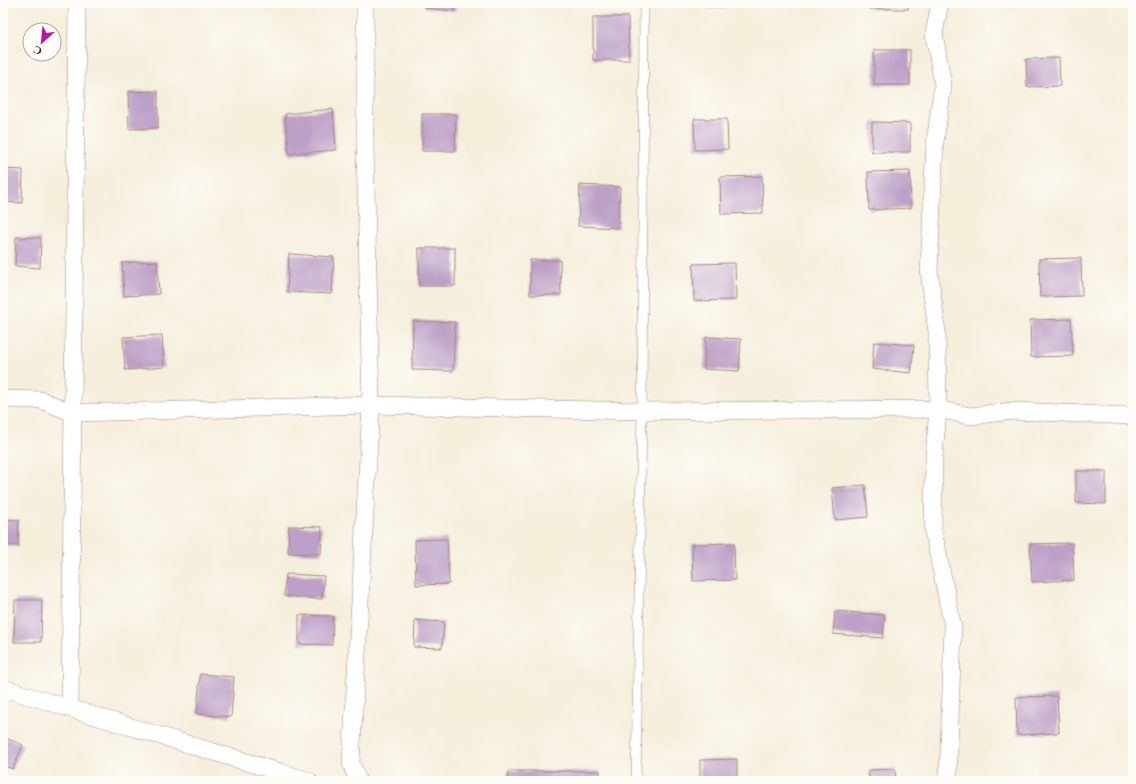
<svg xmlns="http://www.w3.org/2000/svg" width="1136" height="784" viewBox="0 0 1136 784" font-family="'EB Garamond',serif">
<rect width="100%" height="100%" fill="#fdfcf7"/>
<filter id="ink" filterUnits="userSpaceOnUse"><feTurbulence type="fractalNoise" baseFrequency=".025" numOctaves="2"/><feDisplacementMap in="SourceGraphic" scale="8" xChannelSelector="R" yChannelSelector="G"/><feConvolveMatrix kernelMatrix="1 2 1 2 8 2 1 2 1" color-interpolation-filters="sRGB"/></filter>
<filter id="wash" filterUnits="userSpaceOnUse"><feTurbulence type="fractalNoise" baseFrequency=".012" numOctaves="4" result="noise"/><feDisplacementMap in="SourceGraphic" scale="16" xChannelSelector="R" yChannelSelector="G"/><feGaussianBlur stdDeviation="0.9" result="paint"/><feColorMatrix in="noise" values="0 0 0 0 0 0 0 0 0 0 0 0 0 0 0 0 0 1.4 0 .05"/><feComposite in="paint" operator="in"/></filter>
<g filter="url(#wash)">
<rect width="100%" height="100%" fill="#f5eedb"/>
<g id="blocks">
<g fill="#bda0c7">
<path d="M425 3H456L455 11 425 8Z"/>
<rect x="706" y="3" width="38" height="4"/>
<rect x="870" y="3" width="38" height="6"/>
<path d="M593 17H628L629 60H593Z"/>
<rect x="874" y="50" width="36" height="35"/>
<path d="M1059 58 1060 86 1027 87 1026 59Z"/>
<path d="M158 91V128L129 129 128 92Z"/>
<path d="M333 109 336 150 289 154 285 114Z"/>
<path d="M422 114H456L455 151H422Z"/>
<path d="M694 119H727L728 149 695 150Z"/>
<path d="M872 122 910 123V152H872Z"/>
<path d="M3 169 23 170 22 203 3 202Z"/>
<path d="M910 171 911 208 869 210 868 172Z"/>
<path d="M762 176 763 213 721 214 720 177Z"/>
<path d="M580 185 620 187 618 228 578 226Z"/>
<path d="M16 237 41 238 40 268 15 266Z"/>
<rect x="419" y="248" width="36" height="38"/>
<path d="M289 254 334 257 332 294 287 292Z"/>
<path d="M1081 258 1082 296 1040 297 1039 259Z"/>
<path d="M530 260H560L561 295H530Z"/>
<path d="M157 261 159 294 124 296 122 263Z"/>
<path d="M735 263 736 300 694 301 693 264Z"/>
<path d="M1071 319 1073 356 1031 357 1030 320Z"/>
<path d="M413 321 455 322 453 371 412 370Z"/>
<path d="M162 335 164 367 125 370 123 337Z"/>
<path d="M706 337 741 339 739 371 704 369Z"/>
<path d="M874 342 914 345 911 373 872 369Z"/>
<path d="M1076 471H1106V504L1076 503Z"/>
<path d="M865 485 868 517 835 520 832 488Z"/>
<path d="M3 519 19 520 18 546 3 545Z"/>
<path d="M289 526 322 527 321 554 288 553Z"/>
<path d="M447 539 449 584 416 585 415 540Z"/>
<path d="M734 543 735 580 693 581 692 544Z"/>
<path d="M1072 543 1074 580 1032 582 1030 544Z"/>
<path d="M286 574 324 576 322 599 284 596Z"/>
<path d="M15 600H42L41 642H14Z"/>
<path d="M835 611 885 615 883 638 833 634Z"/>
<path d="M299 615 333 616 332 645 299 644Z"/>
<path d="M415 620 444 622 442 648 414 647Z"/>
<path d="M200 674 234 677 231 717 197 714Z"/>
<path d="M1057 696 1059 733 1017 735 1016 697Z"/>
<path d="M3 737 23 745 13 769 3 766Z"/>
<path d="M737 759V781H700V760Z"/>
<path d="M895 769 896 781H869V770Z"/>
<path d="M508 771H600V781H507Z"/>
</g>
</g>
</g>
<g filter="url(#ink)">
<use href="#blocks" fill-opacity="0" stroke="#a08683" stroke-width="1"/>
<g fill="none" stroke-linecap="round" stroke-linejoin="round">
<g stroke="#a08683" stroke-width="10">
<path id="lane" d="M636 781 642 411 644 3"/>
</g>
<g stroke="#a08683" stroke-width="18">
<g id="street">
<path d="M940 3 934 34 943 85 935 142 929 270 937 332 938 409 934 457 933 530 953 627 948 781"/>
<path d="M3 399 41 400 73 413 371 405 642 411 938 409 970 416 1012 411 1133 416"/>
<path d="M3 688 309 781"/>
<path d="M70 707 77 3"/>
<path d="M358 781 351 763 371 405 365 146V3"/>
</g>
</g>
<use href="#lane" stroke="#fff" stroke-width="9"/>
<use href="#street" stroke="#fff" stroke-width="17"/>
</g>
</g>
<rect width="1136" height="784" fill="none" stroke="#fdfcf7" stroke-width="16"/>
<g transform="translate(42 42) rotate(207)"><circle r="19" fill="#fdfcf7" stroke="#b5a4a5"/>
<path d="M0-3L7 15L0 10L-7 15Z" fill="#b5179e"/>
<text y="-6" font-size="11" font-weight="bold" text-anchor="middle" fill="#4a1f2b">С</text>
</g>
</svg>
